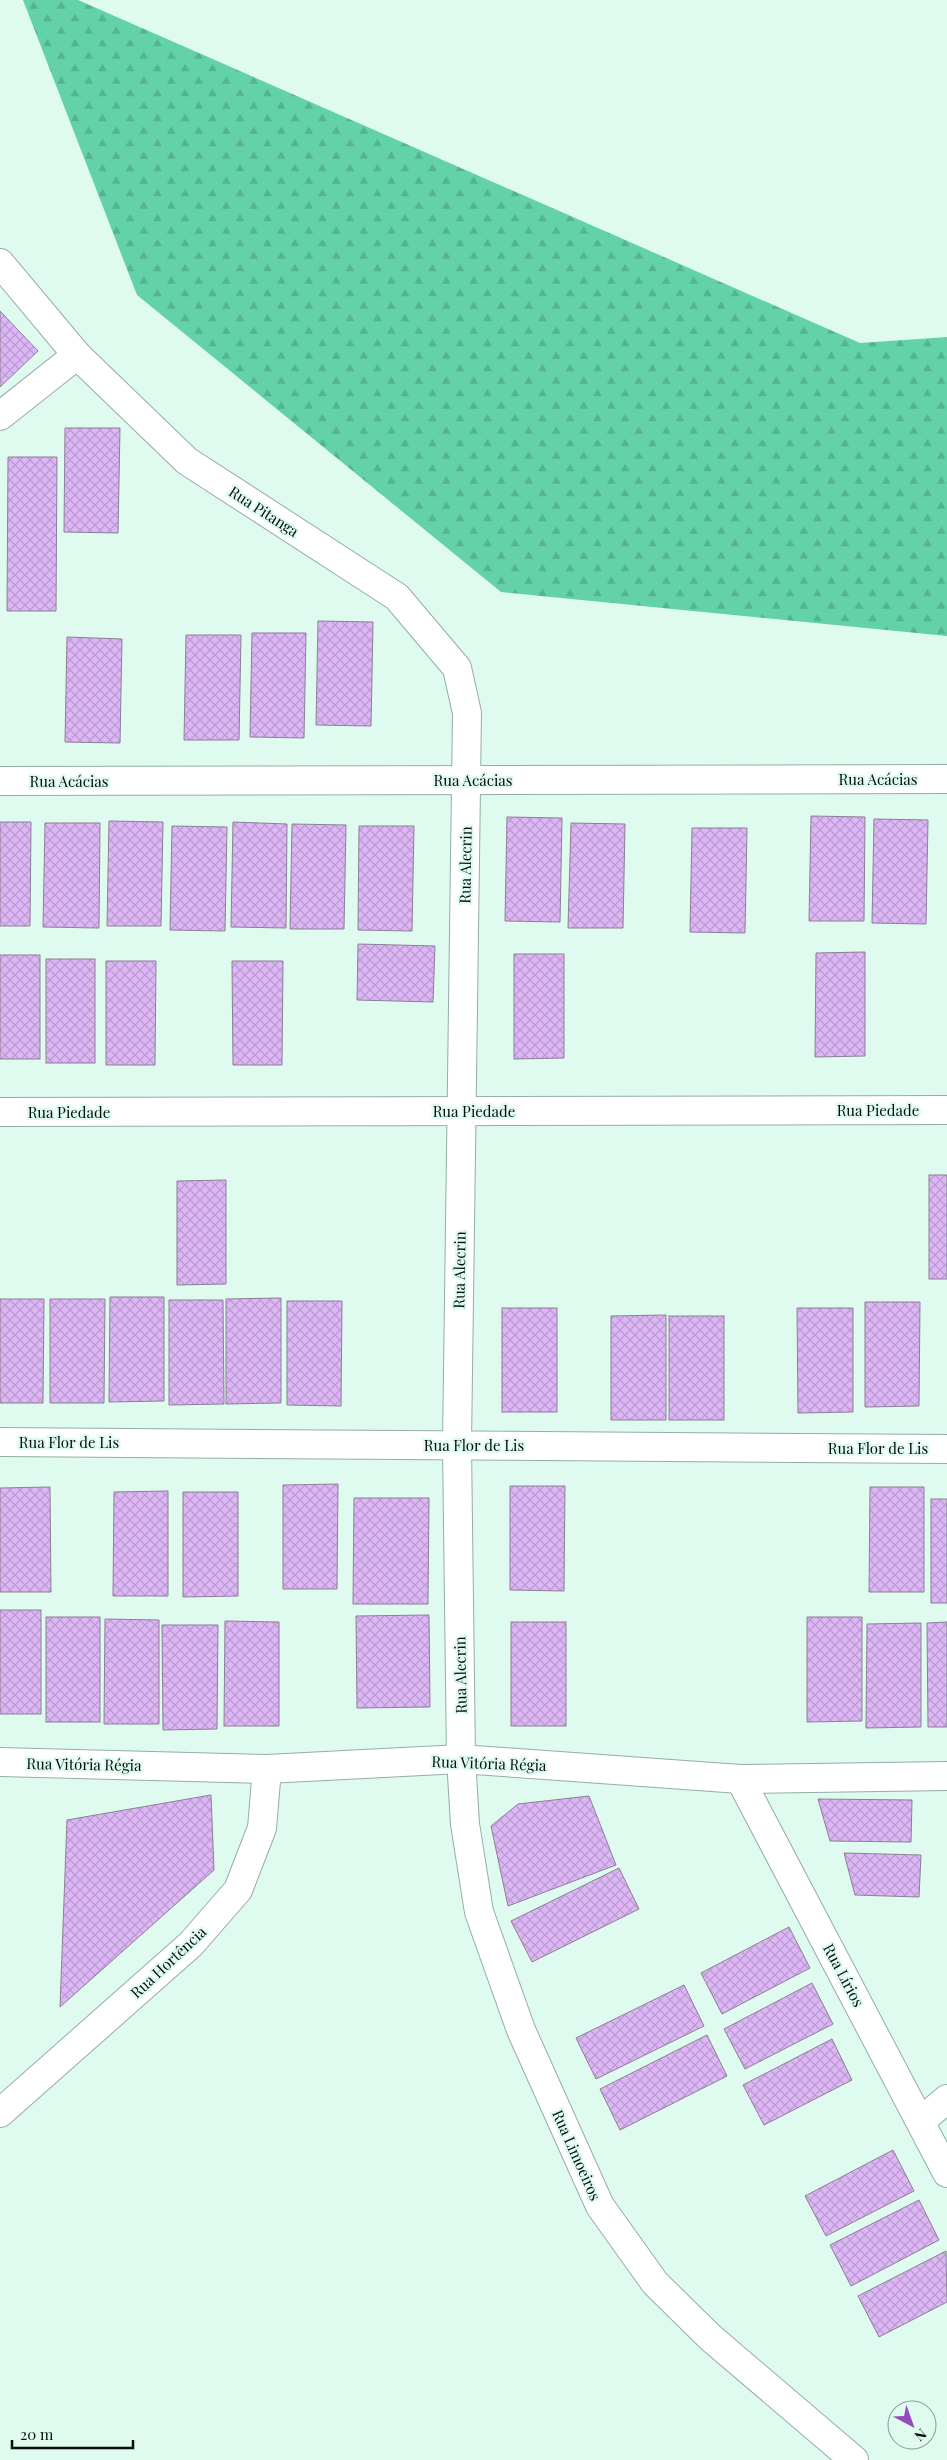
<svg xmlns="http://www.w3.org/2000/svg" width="947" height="2460" viewBox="0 0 947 2460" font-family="'Playfair Display',serif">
<defs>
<pattern id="forest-firs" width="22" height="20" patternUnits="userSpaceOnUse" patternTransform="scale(1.25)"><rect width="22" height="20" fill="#63d2a9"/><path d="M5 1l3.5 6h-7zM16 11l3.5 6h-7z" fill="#54b390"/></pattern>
<pattern id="building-cross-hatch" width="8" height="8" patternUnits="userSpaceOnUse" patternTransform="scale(1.25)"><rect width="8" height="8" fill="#dcb6f5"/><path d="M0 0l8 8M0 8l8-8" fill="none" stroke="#bb9bd1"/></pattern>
</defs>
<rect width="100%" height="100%" fill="#dffaee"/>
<path fill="url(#forest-firs)" d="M23 0H78L860 343 947 337V636L501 592 137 295Z"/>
<g fill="url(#building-cross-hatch)" stroke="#8c8094">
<path d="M0 311 38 351 0 387Z"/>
<path d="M65 428H120L118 533 64 532Z"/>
<path d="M8 457H57L56 611H7Z"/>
<path d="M318 621 373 622 371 726 316 725Z"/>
<path d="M252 633H306L304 738 250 737Z"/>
<path d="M186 635H241L239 740H184Z"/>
<path d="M67 637 122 639 120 743 65 742Z"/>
<path d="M811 816 865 817 864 921H809Z"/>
<path d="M507 817 562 818 560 922 505 921Z"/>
<path d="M874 819 928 820 926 924 872 923Z"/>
<path d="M109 821 163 822 161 926H107Z"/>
<path d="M0 822H31L30 926H0Z"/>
<path d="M233 822 287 824 286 928 231 927Z"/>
<path d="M45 823H100L99 928 43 927Z"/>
<path d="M571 823 625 824 623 928H568Z"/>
<path d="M292 824 346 825 344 929H290Z"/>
<path d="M172 826 227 827 225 931 170 930Z"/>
<path d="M359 826H414L412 931 358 930Z"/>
<path d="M692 828H747L745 933 690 932Z"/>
<path d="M358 944 435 946 433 1002 357 1000Z"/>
<path d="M865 952V1056L815 1057 816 953Z"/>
<path d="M514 954H564V1058L514 1059Z"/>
<rect x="0" y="955" width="40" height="104"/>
<rect x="46" y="959" width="49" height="104"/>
<path d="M106 961H156L155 1065H106Z"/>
<path d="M232 961H283L282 1065H233Z"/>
<rect x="929" y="1175" width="18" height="104"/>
<path d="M226 1180V1284L177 1285V1181Z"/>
<path d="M110 1297H164V1401L109 1402Z"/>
<path d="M281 1298V1403L226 1404V1299Z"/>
<path d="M0 1299H44L43 1403H0Z"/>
<path d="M50 1299H105L104 1403H50Z"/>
<path d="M169 1300H223L224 1404 169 1405Z"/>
<path d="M287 1301H342L341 1406 287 1405Z"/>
<path d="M865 1302H920L919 1406 865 1407Z"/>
<rect x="502" y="1308" width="55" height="104"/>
<path d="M797 1308H853V1412L798 1413Z"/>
<path d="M666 1315V1420H611V1316Z"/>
<rect x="669" y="1316" width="55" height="104"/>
<path d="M338 1484 337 1589H283V1485Z"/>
<path d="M510 1486H565L564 1591 510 1590Z"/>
<path d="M50 1487 51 1592H0V1488Z"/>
<path d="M870 1487H924V1592H869Z"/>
<path d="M168 1491V1596H113L114 1492Z"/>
<path d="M183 1492H238V1596L183 1597Z"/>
<path d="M354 1498H429L428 1604H353Z"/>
<rect x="931" y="1499" width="16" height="104"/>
<rect x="0" y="1610" width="41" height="104"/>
<path d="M429 1615 430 1707 357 1708 356 1616Z"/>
<rect x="46" y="1617" width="54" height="105"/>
<path d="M807 1617H862V1721L807 1722Z"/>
<path d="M105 1619 159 1620V1724H104Z"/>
<path d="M225 1621 279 1622V1726H224Z"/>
<rect x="511" y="1622" width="55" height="104"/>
<path d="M947 1622V1727H928L927 1623Z"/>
<path d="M921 1623V1727L866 1728 867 1624Z"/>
<path d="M162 1625H218L217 1729 163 1730Z"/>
<path d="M211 1795 214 1870 60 2007 67 1820Z"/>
<path d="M589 1796 616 1865 508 1906 491 1826 518 1804Z"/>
<path d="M818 1799 912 1800 911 1842 830 1841Z"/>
<path d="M844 1853 921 1855 919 1897 855 1895Z"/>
<path d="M619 1868 639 1909 532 1962 511 1921Z"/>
<path d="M789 1927 810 1968 722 2014 701 1973Z"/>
<path d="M812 1983 833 2024 745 2069 724 2029Z"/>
<path d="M684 1985 704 2026 596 2079 576 2038Z"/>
<path d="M707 2035 727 2076 620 2130 600 2089Z"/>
<path d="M832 2039 852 2080 764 2125 743 2085Z"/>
<path d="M893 2150 914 2191 826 2236 805 2196Z"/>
<path d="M919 2200 939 2240 851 2286 830 2245Z"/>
<path d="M946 2251 947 2302 879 2337 858 2296Z"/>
</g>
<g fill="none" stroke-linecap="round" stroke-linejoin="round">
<g stroke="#95aea3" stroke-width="30">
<g id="street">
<path d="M0 263 77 355 187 461 397 597 457 668 467 713 457 1445 461 1759 465 1824 479 1912 521 2030 600 2206 655 2283 711 2338 854 2460"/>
<path d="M0 416 77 355"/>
<path d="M0 781 947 779"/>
<path d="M0 1112 947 1110"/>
<path d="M0 1442 947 1449"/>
<path d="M0 1762 267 1769 461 1759 740 1779 947 1776"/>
<path d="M740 1779 947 2173"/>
<path d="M0 2113 191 1944 238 1890 262 1828 267 1769"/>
<path d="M921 2121 947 2099"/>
</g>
</g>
<use href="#street" stroke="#fff" stroke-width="28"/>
</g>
<g text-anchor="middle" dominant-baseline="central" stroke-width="4.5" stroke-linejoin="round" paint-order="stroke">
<g font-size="15" fill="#060f0b" stroke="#dffaee">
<text transform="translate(264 511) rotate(33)">Rua Pitanga</text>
<text x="878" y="779">Rua Acácias</text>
<text x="473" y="780">Rua Acácias</text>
<text x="69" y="781">Rua Acácias</text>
<text transform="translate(465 865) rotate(-89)">Rua Alecrin</text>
<text x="878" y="1110">Rua Piedade</text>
<text x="474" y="1111">Rua Piedade</text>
<text x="69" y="1112">Rua Piedade</text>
<text transform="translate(459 1270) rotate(-89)">Rua Alecrin</text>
<text x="69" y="1442">Rua Flor de Lis</text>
<text x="474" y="1445">Rua Flor de Lis</text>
<text x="878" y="1448">Rua Flor de Lis</text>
<text transform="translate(460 1675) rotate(-91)">Rua Alecrin</text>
<text transform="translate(489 1763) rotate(2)">Rua Vitória Régia</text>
<text transform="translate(84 1764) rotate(1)">Rua Vitória Régia</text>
<text transform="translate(168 1962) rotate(-43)">Rua Hortência</text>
<text transform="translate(844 1975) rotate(62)">Rua Lírios</text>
<text transform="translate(577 2155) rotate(66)">Rua Limoeiros</text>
</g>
</g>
<g transform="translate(912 2425) rotate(139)"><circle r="24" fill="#dffaee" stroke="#889c93"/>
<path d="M0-4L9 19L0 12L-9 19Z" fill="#954bbe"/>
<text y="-8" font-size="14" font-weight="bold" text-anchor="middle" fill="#060f0b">N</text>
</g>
<path d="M12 2440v8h121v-8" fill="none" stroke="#060f0b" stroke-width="2.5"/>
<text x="20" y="2440" font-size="15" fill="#060f0b" stroke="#dffaee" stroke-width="4" paint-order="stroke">20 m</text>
</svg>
